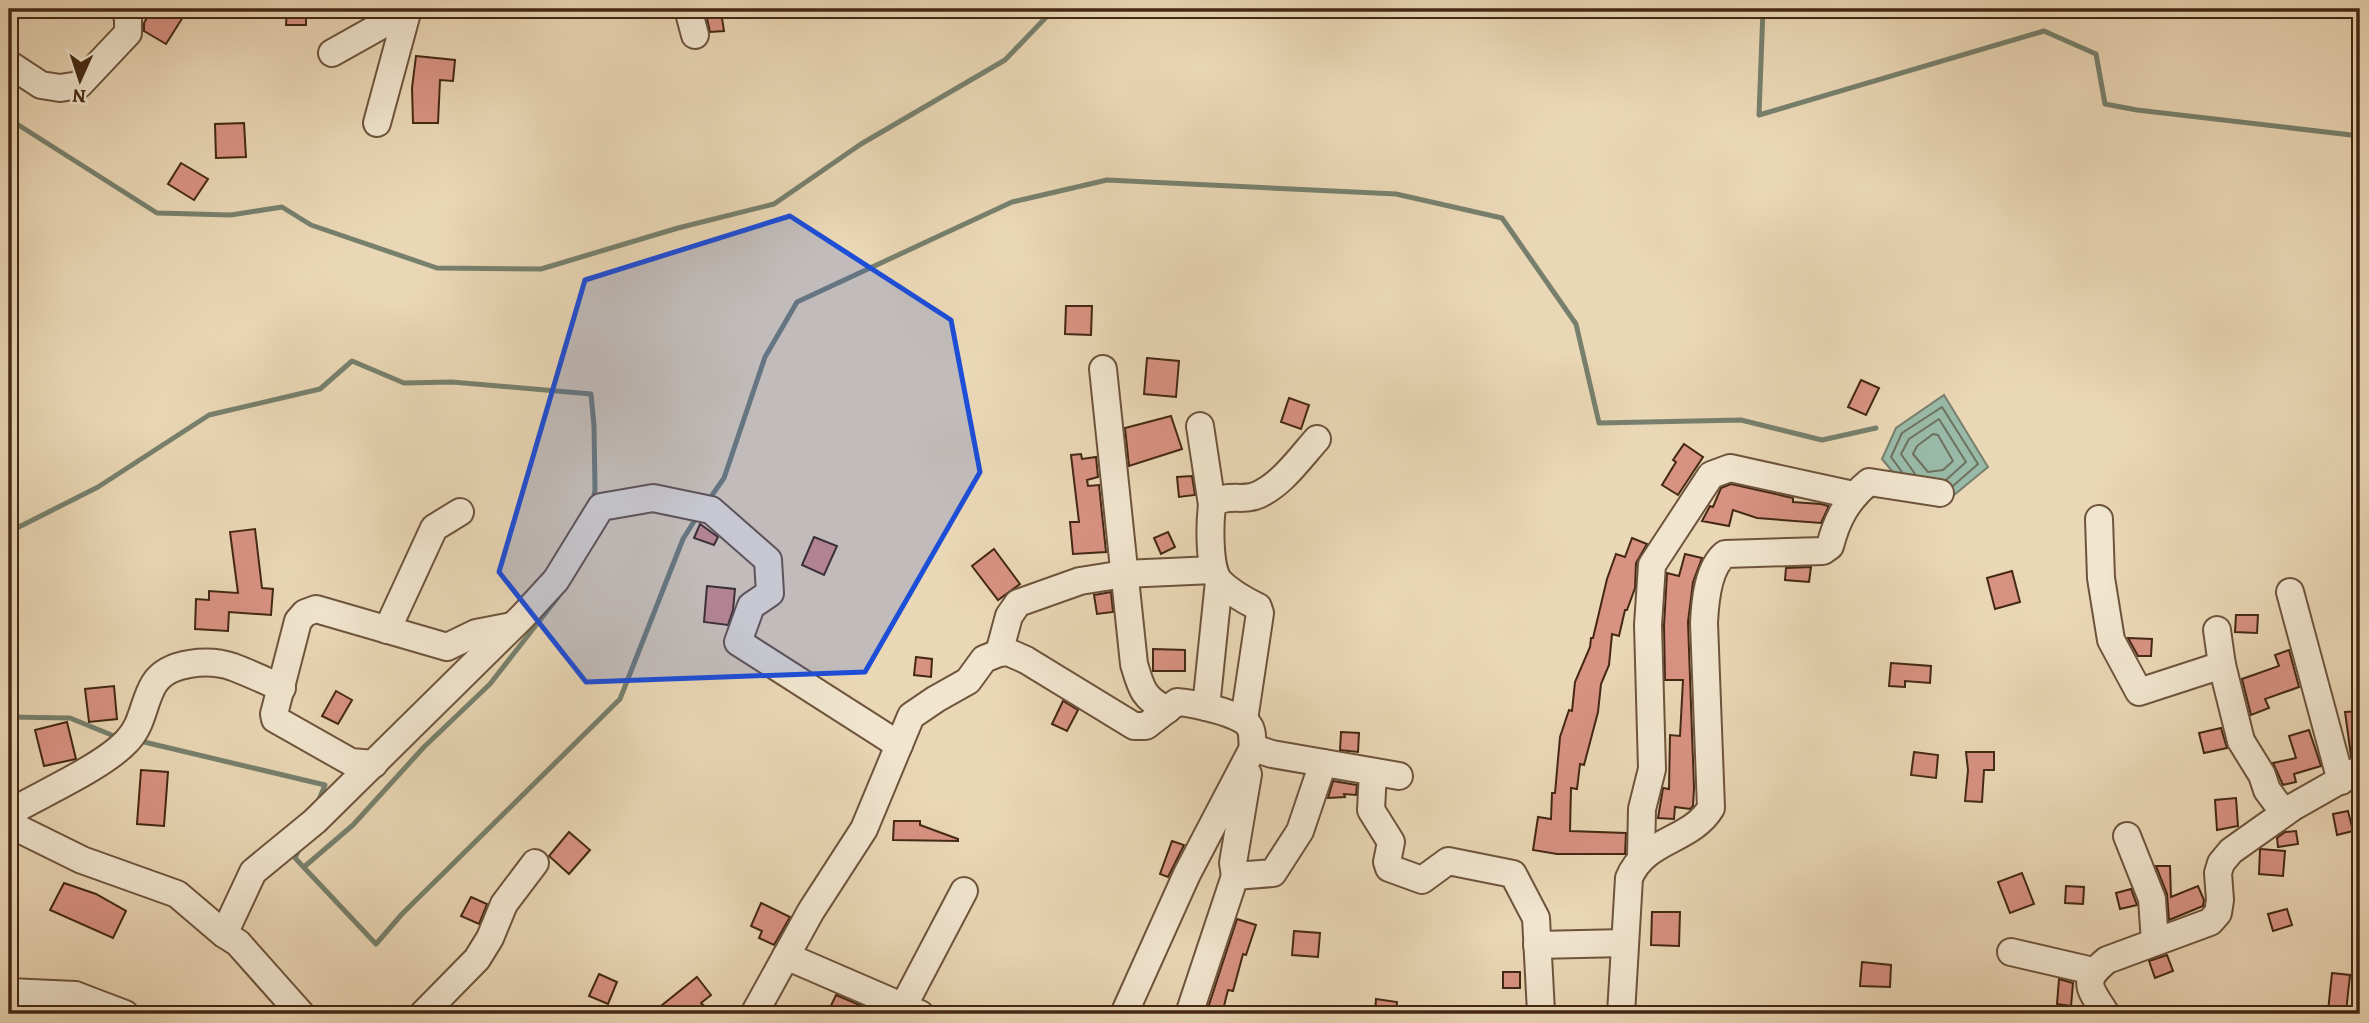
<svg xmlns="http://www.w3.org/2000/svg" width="2369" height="1023" viewBox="0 0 2369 1023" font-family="Alegreya,serif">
<rect width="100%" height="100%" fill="#ead7b5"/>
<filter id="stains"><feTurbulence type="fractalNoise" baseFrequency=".00286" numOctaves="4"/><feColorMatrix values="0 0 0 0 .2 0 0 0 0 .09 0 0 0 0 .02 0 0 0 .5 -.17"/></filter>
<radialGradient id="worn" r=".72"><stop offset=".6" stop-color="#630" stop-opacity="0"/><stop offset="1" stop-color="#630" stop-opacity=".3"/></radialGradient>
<path fill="#99baa8" stroke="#77806d" stroke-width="2" d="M1944 395 1988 467 1954 495 1916 500 1882 459 1896 428Z"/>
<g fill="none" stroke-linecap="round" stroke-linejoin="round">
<g stroke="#6e715e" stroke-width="2">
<path d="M1933 434 1938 435 1953 461 1943 470 1928 472 1913 454 1917 446Z"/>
<path d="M1902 472 1891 457 1902 433 1942 407 1978 464 1953 486"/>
<path d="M1915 474 1901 454 1909 439 1939 419 1966 462 1946 480"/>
</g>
<g stroke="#77806d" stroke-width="5">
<path d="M1763 9 1759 115 2044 31 2096 54 2105 104 2137 110 2360 136"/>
<path d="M1884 9 1911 15 1925 9"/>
<path d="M9 119 157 213 231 215 282 207 311 225 437 268 541 269 678 228 774 204 861 144 1005 60 1054 9"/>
<path d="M708 501 724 478 765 357 797 302 1012 202 1107 180 1396 194 1502 218 1576 324 1599 423 1741 420 1822 440 1876 428"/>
<path d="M9 532 98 487 209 415 320 389 352 361 404 383 452 382 591 394 594 426 595 490 593 500"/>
<path d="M9 717 70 718 114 736"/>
<path d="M144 742 325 785 318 802"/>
<path d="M300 847 295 858 376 944 402 914 620 699 683 539 698 515"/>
<path d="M304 867 353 825 424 747 490 684 558 597"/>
</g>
</g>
<g fill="#d89282" stroke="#442814" stroke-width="2">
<path d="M152 9H188L166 44 144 31V23Z"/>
<path d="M287 9H306V25H286Z"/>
<path d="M721 12 724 31 710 32 706 14Z"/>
<path d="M416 56 455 60 453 81 440 80 438 123H413L412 88Z"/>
<path d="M244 123 246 157 216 158 215 124Z"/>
<path d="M181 163 208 179 194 200 168 184Z"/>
<path d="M1066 306H1092L1091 335 1065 334Z"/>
<path d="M1147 358 1179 361 1176 397 1144 394Z"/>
<path d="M1861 380 1879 388 1866 415 1848 407Z"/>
<path d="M1289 398 1309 405 1301 429 1281 422Z"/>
<path d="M1171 416 1182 449 1129 466 1125 428Z"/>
<path d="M1684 444 1703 457 1678 495 1662 485 1676 462 1673 460Z"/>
<path d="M1081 454 1082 459 1096 457 1098 477 1087 480 1088 486 1099 485 1106 552 1073 554 1070 522H1079L1071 455Z"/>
<path d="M1192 476 1195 495 1179 497 1177 477Z"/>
<path d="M1731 484 1793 498V502L1821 504 1828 506V508L1821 523 1757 518 1733 510 1729 526 1702 521 1710 506 1713 507 1721 488Z"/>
<path d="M700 524 718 537 714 545 694 538Z"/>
<path d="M255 529 262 588 273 589 271 615 229 612 228 631 195 629 196 599 209 600V591L238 593 230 532Z"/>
<path d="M1168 532 1175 547 1161 554 1154 538Z"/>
<path d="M814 537 837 546 824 575 802 565Z"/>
<path d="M1632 538 1647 544 1636 563 1635 588 1627 610H1625L1619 636 1612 634 1609 665 1601 684 1598 712 1584 765 1580 764 1577 789 1571 788 1570 831 1626 833 1625 854H1557L1533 850 1538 817 1551 819 1552 793H1555L1560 737 1569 710 1572 711 1575 682 1590 647 1591 638H1593L1607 579 1616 554 1625 557Z"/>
<path d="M994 549 1020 584 998 600 972 566Z"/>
<path d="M1685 554 1702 558 1693 582 1688 622 1694 788 1693 806 1690 809 1675 807 1674 819 1658 818 1663 788 1669 789 1670 735 1680 736 1683 680H1665L1664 625 1667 573 1679 576Z"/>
<path d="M1811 567 1809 582 1785 580 1786 568Z"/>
<path d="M2012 571 2020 602 1995 609 1987 578Z"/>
<path d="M707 586 735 589 733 610 728 625 704 622Z"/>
<path d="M1111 592 1113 612 1097 614 1094 595Z"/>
<path d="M2236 615H2258L2257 633 2235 632Z"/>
<path d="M2128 638 2152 639 2151 656H2138Z"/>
<path d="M1153 649 1185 650V671H1153Z"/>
<path d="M2289 650 2299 687 2265 699 2269 708 2251 715 2242 679 2279 666 2275 655Z"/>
<path d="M916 657 932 659 931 677 914 675Z"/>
<path d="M1891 663 1931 666 1930 683 1905 681V687L1889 686Z"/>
<path d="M114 686 117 719 89 722 85 689Z"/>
<path d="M336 691 352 700 338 724 322 716Z"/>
<path d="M1063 701 1078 710 1067 731 1052 724Z"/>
<path d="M2360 711V753L2351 756 2345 712Z"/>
<path d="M67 722 76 759 44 766 35 730Z"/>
<path d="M2221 728 2227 748 2204 753 2199 733Z"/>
<path d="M2309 730 2321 766 2294 774 2296 782 2283 785 2273 763 2296 758 2289 736Z"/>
<path d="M1341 732 1359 733 1358 752 1340 750Z"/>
<path d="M1914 752 1938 755 1936 778 1911 775Z"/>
<path d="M1966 752H1994V770H1984L1982 802 1965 801 1968 770Z"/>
<path d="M141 770 168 772 164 826 137 824Z"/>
<path d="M1333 781 1357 785 1356 795 1344 794 1345 797 1328 798Z"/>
<path d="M2236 798 2238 826 2217 830 2215 800Z"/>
<path d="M2348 811 2353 831 2337 835 2333 814Z"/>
<path d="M894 821H920V825L958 839V841L893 840Z"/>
<path d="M2296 831 2298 844 2278 847 2277 838 2285 832Z"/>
<path d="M569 832 590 850 569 874 549 856Z"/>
<path d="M1172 841 1184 845 1168 877 1160 874Z"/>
<path d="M2260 849 2285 851 2283 876 2259 874Z"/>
<path d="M2156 866H2170L2171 897 2198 886 2204 900 2203 906 2169 920 2167 894Z"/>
<path d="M2022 873 2034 904 2010 913 1998 882Z"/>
<path d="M64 883 96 894 126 911 113 938 50 910Z"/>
<path d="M2066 886 2084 887 2083 904 2065 903Z"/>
<path d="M2131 889 2137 905 2120 909 2116 893Z"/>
<path d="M471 897 487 904 479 924 461 916Z"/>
<path d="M761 903 790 917 774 945 759 938 762 931 751 926Z"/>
<path d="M2287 909 2292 925 2273 931 2268 914Z"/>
<path d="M1652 912H1680L1679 946 1651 945Z"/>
<path d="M1237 919 1256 925 1246 955 1243 954 1233 991 1228 990 1222 1014H1206Z"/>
<path d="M1294 931 1320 933 1318 957 1292 955Z"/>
<path d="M2167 955 2173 971 2155 978 2149 961Z"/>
<path d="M1862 962 1891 965 1890 987 1860 986Z"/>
<rect x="1503" y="972" width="17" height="16"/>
<path d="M2332 973 2350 975 2346 1012 2328 1011Z"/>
<path d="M599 974 617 982 608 1004 589 996Z"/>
<path d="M697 977 711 995 701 1003 713 1014H651Z"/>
<path d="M2059 979 2073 983 2071 1006 2057 1004Z"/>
<path d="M836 995 881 1014H827Z"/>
<path d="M1376 999 1397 1002 1396 1014H1375Z"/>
</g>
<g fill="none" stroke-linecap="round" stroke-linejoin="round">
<g stroke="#6e543c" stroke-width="30">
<g id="minor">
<path d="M688 9 695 35"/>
<path d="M332 53 407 11"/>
<path d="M9 64 41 85 60 88 79 85 128 33V17L124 9"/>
<path d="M377 123 408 9"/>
<path d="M1103 369 1134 664C1141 688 1143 698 1167 710"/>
<path d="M1200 426 1212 505"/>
<path d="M2099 519 2101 578 2111 640 2139 692 2222 665 2241 741 2262 775 2267 790 2284 813"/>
<path d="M2290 592 2341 781"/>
<path d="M387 630 434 528 460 512"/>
<path d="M2217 630 2222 665"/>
<path d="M999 653 1009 616 1018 603 1080 581 1124 574 1213 570"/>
<path d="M1206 707 1219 581"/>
<path d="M1244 720 1260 613 1258 607C1246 601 1230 592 1220 582 1208 569 1210 522 1212 505 1225 493 1240 501 1255 496 1280 487 1300 458 1317 439"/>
<path d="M374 764 351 762 275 719 274 714 298 621 305 613 316 609 447 647 476 633 512 626"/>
<path d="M1373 772 1371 810 1391 842 1387 862 1389 868 1422 880 1448 861 1513 874 1536 918 1541 1012"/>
<path d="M9 813C41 794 103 767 127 741 143 725 143 702 154 684 168 661 210 659 233 667 249 673 266 681 282 688"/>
<path d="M9 824 82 860 177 894 224 934 238 943 301 1014"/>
<path d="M2127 836 2152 899 2155 942"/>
<path d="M1641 856 1642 809 1652 769 1648 625 1652 565 1711 475 1730 468 1853 495"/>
<path d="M1235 876 1233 863 1248 774"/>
<path d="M224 934 253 872 315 821 523 616 556 580 601 507 653 498 711 510 768 560 770 593 751 606 738 642 899 745"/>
<path d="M1537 945 1625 943"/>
<path d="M2011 952 2093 971"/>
<path d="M786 956 920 1014"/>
<path d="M9 992 75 995 80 1014"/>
<path d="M75 995 125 1014"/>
<path d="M903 1007 964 891"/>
<path d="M423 1014 477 959 490 938 504 904 535 863"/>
<path d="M754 1014 811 911 864 829 911 716 936 699 968 681 984 659 999 653 1008 652 1026 660 1134 726H1146L1177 702C1191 703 1242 713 1249 726 1253 731 1252 742 1253 748L1272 754 1399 776"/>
<path d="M1124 1014 1187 874 1253 748"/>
<path d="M1189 1014 1235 876 1273 873 1300 831 1323 763"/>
<path d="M1621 1014 1629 878C1646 838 1690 842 1711 808L1704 623C1705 601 1708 568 1725 554L1823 551 1830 546C1837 519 1847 500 1869 482L1940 493"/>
<path d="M2106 1014C2090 988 2080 982 2107 960L2210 922 2218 913 2220 900 2218 873 2221 863 2231 851 2293 807 2360 769"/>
</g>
</g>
<use href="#minor" stroke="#f1e5cf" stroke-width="26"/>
</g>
<path fill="#1d4ed8" fill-opacity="0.2" stroke="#1d4ed8" stroke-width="5" stroke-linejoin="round" d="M790 216 951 320 980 472 865 672 586 682 499 572 585 280Z"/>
<rect width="2369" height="1023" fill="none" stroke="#ead7b5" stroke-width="35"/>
<rect x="10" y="10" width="2348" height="1002" fill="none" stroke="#442814" stroke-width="3.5"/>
<rect x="18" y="18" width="2334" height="988" fill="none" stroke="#442814" stroke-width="2"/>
<g transform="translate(80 80) rotate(183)" stroke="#f1e5cf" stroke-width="5" paint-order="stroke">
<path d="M0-5L12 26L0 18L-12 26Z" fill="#442814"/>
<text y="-10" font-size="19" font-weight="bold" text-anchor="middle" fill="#442814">N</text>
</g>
<rect width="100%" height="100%" filter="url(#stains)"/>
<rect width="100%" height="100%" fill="url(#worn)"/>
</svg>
